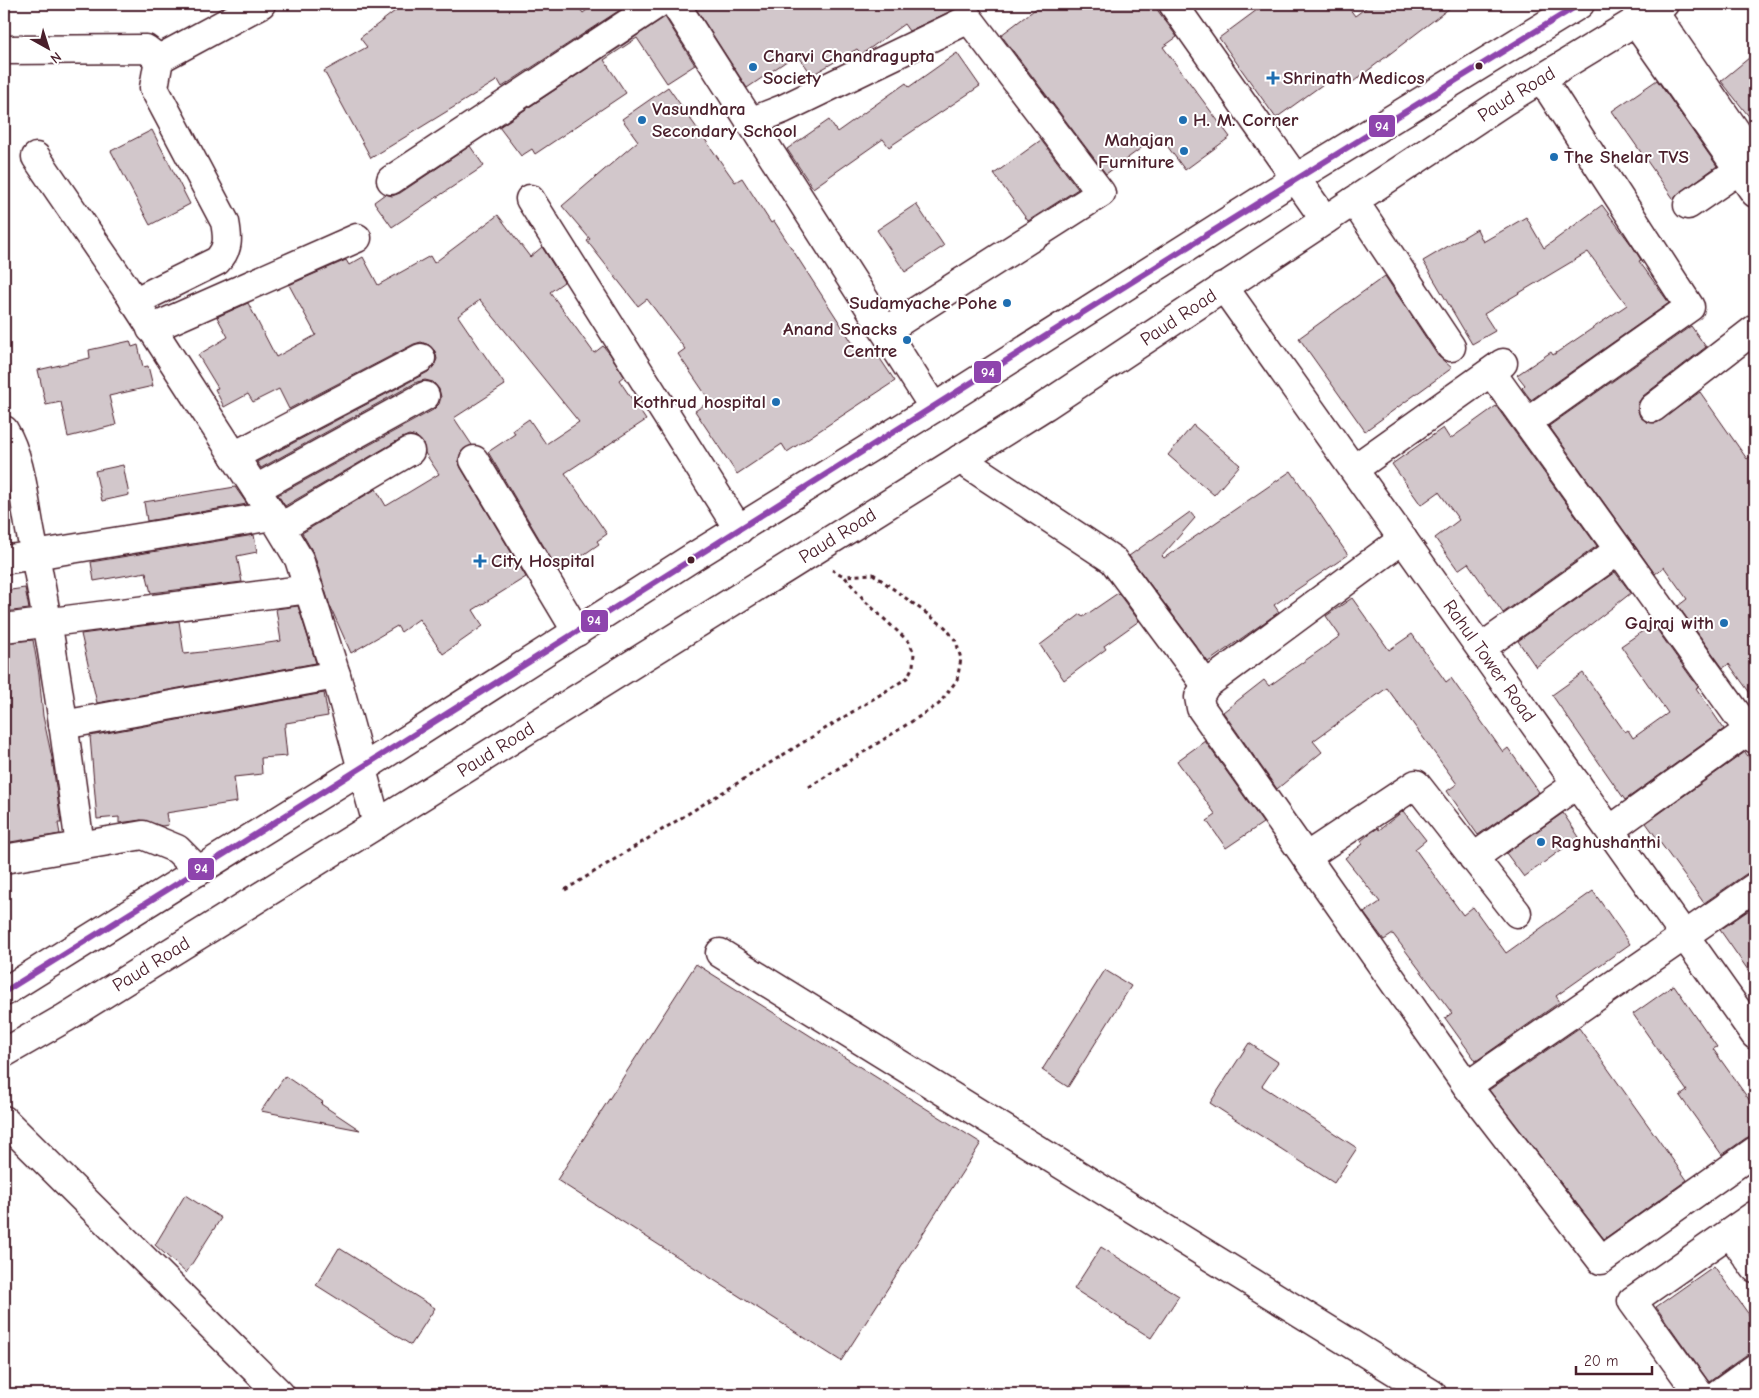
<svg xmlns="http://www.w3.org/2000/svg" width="1759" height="1398" viewBox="0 0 1759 1398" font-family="'Comic Neue',sans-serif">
<rect width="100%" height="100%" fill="#fff"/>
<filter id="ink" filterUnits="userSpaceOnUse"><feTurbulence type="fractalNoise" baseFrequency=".02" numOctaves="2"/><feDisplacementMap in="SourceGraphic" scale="10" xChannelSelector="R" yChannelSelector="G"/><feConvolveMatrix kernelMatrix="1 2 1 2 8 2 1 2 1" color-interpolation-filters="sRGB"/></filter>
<g filter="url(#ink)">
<g fill="#d2c7cb" stroke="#4a1f2b">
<path d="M404 4H576L583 13 595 4H629L502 87 498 80 371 158 324 71 367 47 360 38Z"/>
<path d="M693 4H959L947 13 909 31 904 24 862 54 857 49 812 75 797 54 747 88Z"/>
<path d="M1042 4H1153L1177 37 1163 47 1230 137 1185 170 1159 135 1106 174 1001 35Z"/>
<path d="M1265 4H1346L1355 16 1371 4H1455L1349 85 1340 72 1276 118 1219 38Z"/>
<path d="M665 17 695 65 667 83 637 38 604 60 626 93 535 154 532 149 521 156 499 127Z"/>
<path d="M957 53 980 86 889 147 883 139 813 188 787 149 829 120 837 132 906 83 909 87Z"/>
<path d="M1755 53V124L1721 81Z"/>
<path d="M1657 80 1717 166 1673 198 1612 111Z"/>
<path d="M668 87 735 182 742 178 771 223 774 221 861 356 873 348 895 381 787 452 782 444 737 474 695 411 710 401 678 354 685 349 647 299 638 306 587 241 590 239 562 206 638 141 622 119Z"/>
<path d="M152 130 190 204 150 225 111 151Z"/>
<path d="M1041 140 1078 189 1028 221 994 174Z"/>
<path d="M470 146 484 166 392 227 374 202 385 194 392 196 400 193Z"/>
<path d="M916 204 944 246 905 272 877 230Z"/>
<path d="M1602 205 1633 247 1641 260 1639 261 1669 303 1531 400 1522 388 1525 385 1517 375 1551 352 1553 355 1627 305 1588 252 1484 314 1495 331 1472 344 1423 261 1477 229 1483 242 1526 217 1544 248Z"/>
<path d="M498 215 530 257 542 247 564 282 550 292 594 353 603 346 610 354 624 376 619 380 646 420 565 473 607 534 597 541 599 544 559 572 488 452 515 434 513 430 529 419 546 444 579 422 480 300 458 316 505 385 454 418 472 445 461 452 458 461 461 468 526 577 473 610 483 626 443 654 419 619 401 632 397 626 351 653 330 606 314 554 302 533 376 489 386 506 439 474 425 453 423 443 417 437 409 435 402 438 285 506 278 495 433 410 439 404 441 397 439 389 433 382 425 380 417 382 261 468 257 462 428 372 434 366 437 359 435 351 429 345 421 342 414 344 289 409 279 389 253 402 248 394 224 407 215 389 218 388 198 355 228 337 217 317 248 303 276 357 316 335 289 285 346 260 349 265 363 257 378 285 430 256 434 263Z"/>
<path d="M1385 276 1438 356 1452 368 1365 431 1299 338Z"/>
<path d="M1691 326 1706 347 1643 396 1638 403V411L1640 417 1647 422 1656 423 1700 392 1747 459 1755 453V700L1729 664 1723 668 1678 606 1687 599 1664 567 1655 574 1549 426Z"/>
<path d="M130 341 132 347 138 345 143 367 148 366 153 386 109 396 116 425 68 437 61 402 46 405 38 370 90 358 89 350Z"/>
<path d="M1496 406 1597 546 1503 613 1468 563 1458 570 1435 538 1459 520 1439 492 1421 505 1392 464 1443 428 1450 439Z"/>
<path d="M1193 425 1240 465 1214 495 1168 455Z"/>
<path d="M123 465 129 495 102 501 95 471Z"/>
<path d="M1291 471 1348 555 1274 605 1279 612 1208 662 1129 556 1190 512 1195 518 1162 556 1164 558Z"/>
<path d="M235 487 247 504 147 521 144 502Z"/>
<path d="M254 535 257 552 237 556 242 582 151 593 146 572 94 581 91 562Z"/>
<path d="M1615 572 1631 593 1536 667 1518 641Z"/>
<path d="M25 588 29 609 4 612V591Z"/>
<path d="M1118 593 1139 621 1104 646 1106 649 1064 680 1040 645 1081 614 1083 617Z"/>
<path d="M1352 598 1389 650 1412 634 1446 682 1451 678 1503 752 1508 748 1539 792 1478 835 1447 791 1457 784 1387 688 1313 741 1322 752 1277 789 1223 712 1264 680 1269 686 1340 636 1326 616Z"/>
<path d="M298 606 316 663 97 703 81 634 179 621 184 654 229 649 281 641 276 609Z"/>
<path d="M1653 624 1698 687 1696 688 1724 729 1625 800 1552 695 1583 673 1625 732 1628 730 1633 738 1668 713 1621 646Z"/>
<path d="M33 640 39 674 43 716 52 758 61 823H58L60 834 4 843V643Z"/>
<path d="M324 693 328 716 286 723V727H284L287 756 261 758 262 774 234 777 237 802 166 813 168 825 162 826 141 820 119 823V817L97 819 90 736Z"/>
<path d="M1205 741 1263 823 1226 848 1207 821 1216 815 1177 761Z"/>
<path d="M1745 752 1755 766V872L1746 874 1704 903 1646 823Z"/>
<path d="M1403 811 1426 840 1415 849 1463 915 1473 907 1506 953 1593 891 1630 944 1556 996 1560 1002 1476 1061 1445 1018 1452 1013 1393 934 1384 940 1364 913 1380 902 1345 858 1363 844 1361 841 1369 834 1378 828 1379 830Z"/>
<path d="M1563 813 1579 837 1524 877 1506 853Z"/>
<path d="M1755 906V980L1720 930Z"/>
<path d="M696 964 981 1143 841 1361 557 1180Z"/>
<path d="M1105 970 1131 986 1068 1087 1042 1070Z"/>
<path d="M1674 985 1717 1047 1713 1049 1755 1108V1136L1746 1138 1722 1155 1680 1096 1687 1091 1633 1014Z"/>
<path d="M1579 1028 1687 1180 1604 1239 1489 1090Z"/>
<path d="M1249 1043 1278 1062 1262 1086 1357 1148 1334 1183 1210 1103Z"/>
<path d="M285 1076 323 1102 321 1104 360 1130 261 1111Z"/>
<path d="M185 1195 221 1218 186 1273 155 1245Z"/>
<path d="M1101 1247 1179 1296 1151 1338 1074 1289Z"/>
<path d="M339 1248 435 1308 411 1345 316 1285Z"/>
<path d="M1714 1266 1755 1323V1353L1746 1355 1709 1382 1656 1307Z"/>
</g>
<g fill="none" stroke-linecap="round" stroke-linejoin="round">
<g stroke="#4a1f2b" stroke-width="31">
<g id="minor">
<path d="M675 4 934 408"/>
<path d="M1173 4 1325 220"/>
<path d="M1653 11 1755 159"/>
<path d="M1636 23 1755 193"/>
<path d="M4 50 146 49 159 59"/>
<path d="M159 59 261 4"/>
<path d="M750 122 783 109 969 19 1101 193 885 331"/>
<path d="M36 157 125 287 273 516 299 559 336 675 377 824"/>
<path d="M391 180 657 4"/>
<path d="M530 199 739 530"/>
<path d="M1354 201 1451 347"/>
<path d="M1688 205 1739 170"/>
<path id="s1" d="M1223 286 1755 1035"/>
<path d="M134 302 217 261C229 249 228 238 225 222L154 88 159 59"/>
<path d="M151 329 357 238"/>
<path d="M1491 372 1755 739"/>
<path d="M1653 408 1755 329"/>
<path d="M1540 413 1690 307 1542 79"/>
<path d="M4 430C22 460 24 501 31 535 52 638 66 742 80 846"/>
<path d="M234 456 421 358"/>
<path d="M960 459 1113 560 1206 685"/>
<path d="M474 460 577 632"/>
<path d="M1354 469 1503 363"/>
<path d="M256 489 425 396"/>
<path d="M281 527 410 451"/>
<path d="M1403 539 1206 685 1199 697 1201 708 1467 1086 1601 1260 1755 1151"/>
<path d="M4 560 273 516"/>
<path d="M4 628 309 589"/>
<path d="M1481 648 1619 550"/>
<path d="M63 725 336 675"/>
<path d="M1610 830 1749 730"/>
<path d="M1306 857 1416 784 1517 913"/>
<path d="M1473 858 1577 784"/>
<path d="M4 859 143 835 177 849 199 871"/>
<path d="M720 953 1432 1394"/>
<path d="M1467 1086 1755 887"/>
<path d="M4 1120 280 1394"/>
<path d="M1730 1233 1755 1268"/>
<path d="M1699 1394 1632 1301 1755 1215"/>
<path d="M1719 1394 1755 1368"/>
</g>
</g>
<g stroke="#4a1f2b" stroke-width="31">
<g id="major">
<path d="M4 992 360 770 690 559 934 408 1296 178 1580 4"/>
<path id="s2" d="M4 1053 65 1018 377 824 1045 406 1503 102 1664 4"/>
</g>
</g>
<g stroke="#4a1f2b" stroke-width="3" stroke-dasharray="4 4" stroke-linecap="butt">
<path d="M809 787 939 704 957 680 961 659 956 641 945 627 873 574 845 576"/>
<path d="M565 890 907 678 913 666 914 653 909 642 866 602 844 576 832 570"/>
</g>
<use href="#minor" stroke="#fff" stroke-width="28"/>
<use href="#major" stroke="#fff" stroke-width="28"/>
<g stroke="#fff" stroke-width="10">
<path id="bus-1" d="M4 992C530 664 1051 328 1580 4"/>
</g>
<use href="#bus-1" stroke="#8e44ad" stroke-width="6"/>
</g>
</g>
<g fill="#4a1f2b" stroke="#fff" stroke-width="2">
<circle cx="1479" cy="66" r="4.5"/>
<circle cx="691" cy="560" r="4.5"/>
</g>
<g fill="#1f6fb2" stroke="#fff" stroke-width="2">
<circle cx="753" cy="67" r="5"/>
<path d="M1270.5 70.5h5v5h5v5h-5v5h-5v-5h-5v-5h5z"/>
<circle cx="642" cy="120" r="5"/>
<circle cx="1183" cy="120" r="5"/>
<circle cx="1184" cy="151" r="5"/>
<circle cx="1554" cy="157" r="5"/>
<circle cx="1007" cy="303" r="5"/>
<circle cx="907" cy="340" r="5"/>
<circle cx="776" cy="402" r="5"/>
<path d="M477.5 553.5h5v5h5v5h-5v5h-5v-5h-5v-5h5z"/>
<circle cx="1724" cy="623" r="5"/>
<circle cx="1541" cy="842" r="5"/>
</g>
<g text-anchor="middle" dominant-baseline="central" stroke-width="4" stroke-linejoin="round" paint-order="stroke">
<g font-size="19" font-weight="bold" fill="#4a1f2b" stroke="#fff" text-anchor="start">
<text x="763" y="56">Charvi Chandragupta<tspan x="763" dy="22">Society</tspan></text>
<text x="1283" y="78">Shrinath Medicos</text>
<text x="652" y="109">Vasundhara<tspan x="652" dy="22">Secondary School</tspan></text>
<text x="1193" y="120">H. M. Corner</text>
<text x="1174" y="140" text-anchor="end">Mahajan<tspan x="1174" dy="22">Furniture</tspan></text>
<text x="1564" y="157">The Shelar TVS</text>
<text x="997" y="303" text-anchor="end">Sudamyache Pohe</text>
<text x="897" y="329" text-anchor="end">Anand Snacks<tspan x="897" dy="22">Centre</tspan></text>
<text x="766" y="402" text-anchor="end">Kothrud hospital</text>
<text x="491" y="561">City Hospital</text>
<text x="1714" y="623" text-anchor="end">Gajraj with</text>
<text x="1551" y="842">Raghushanthi</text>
</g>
<g font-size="19" fill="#4a1f2b" stroke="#fff">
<text stroke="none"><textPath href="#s2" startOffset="1791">Paud Road</textPath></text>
<text stroke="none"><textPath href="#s2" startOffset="1386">Paud Road</textPath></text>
<text stroke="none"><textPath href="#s2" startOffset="981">Paud Road</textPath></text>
<text stroke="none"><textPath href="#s1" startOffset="460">Rahul Tower Road</textPath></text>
<text stroke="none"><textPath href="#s2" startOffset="578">Paud Road</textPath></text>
<text stroke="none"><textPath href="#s2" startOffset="172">Paud Road</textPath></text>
</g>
</g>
<g stroke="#fff" stroke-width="2">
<rect x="1368" y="114" width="28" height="24" rx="5" fill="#8e44ad"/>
<rect x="973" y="360" width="29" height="24" rx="5" fill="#8e44ad"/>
<rect x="580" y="609" width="29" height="24" rx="5" fill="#8e44ad"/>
<rect x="187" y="857" width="28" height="24" rx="5" fill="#8e44ad"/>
</g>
<g font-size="14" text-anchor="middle" font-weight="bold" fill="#fff">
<text x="1382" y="131">94</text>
<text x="988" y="377">94</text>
<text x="594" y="625">94</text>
<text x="201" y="873">94</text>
</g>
<rect width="1759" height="1398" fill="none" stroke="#fff" stroke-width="20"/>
<rect x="10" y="10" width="1739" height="1378" fill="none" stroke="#4a1f2b" stroke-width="2" filter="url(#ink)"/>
<g transform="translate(48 48) rotate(141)" stroke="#ffffff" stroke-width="4" paint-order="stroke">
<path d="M0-4L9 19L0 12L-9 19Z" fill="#4a1f2b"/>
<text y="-8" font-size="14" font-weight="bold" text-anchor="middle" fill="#4a1f2b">N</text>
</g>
<path d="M1576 1366v8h76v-8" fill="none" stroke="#4a1f2b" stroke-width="2.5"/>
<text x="1584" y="1366" font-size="15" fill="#4a1f2b" stroke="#ffffff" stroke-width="4" paint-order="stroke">20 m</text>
</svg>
